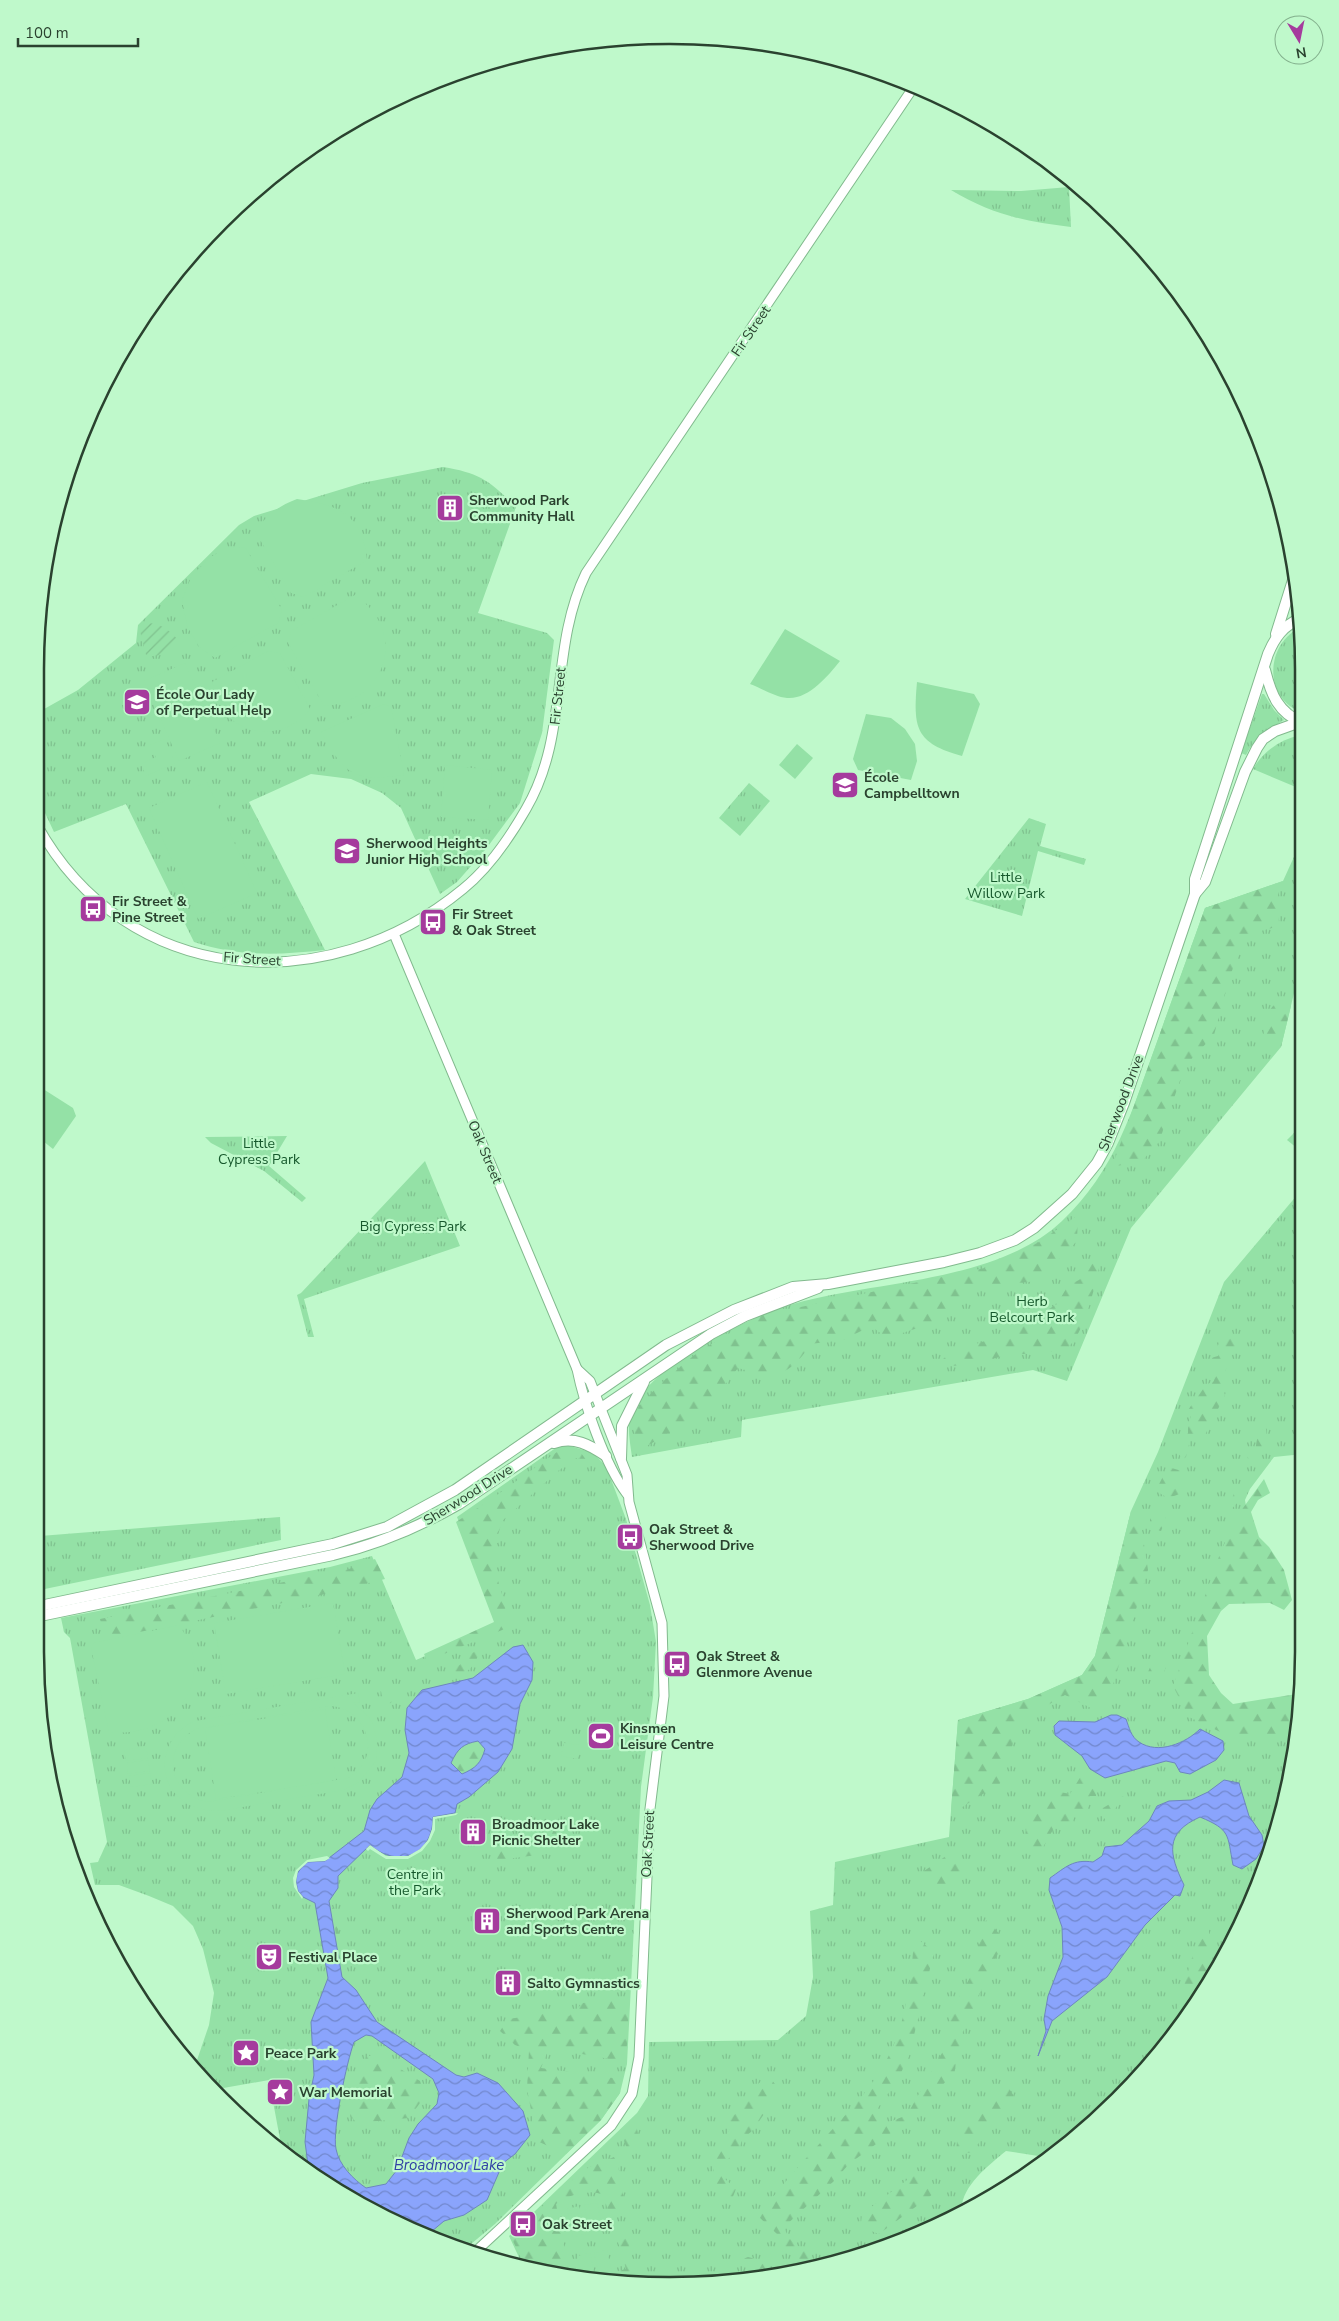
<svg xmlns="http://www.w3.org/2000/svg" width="1339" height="2321" viewBox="0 0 1339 2321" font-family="'Nunito Sans',sans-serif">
<defs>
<pattern id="grass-tufts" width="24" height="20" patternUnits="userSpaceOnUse" patternTransform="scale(1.25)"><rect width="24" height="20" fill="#94e1a6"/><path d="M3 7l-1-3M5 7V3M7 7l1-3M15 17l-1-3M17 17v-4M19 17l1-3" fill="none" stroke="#80c28f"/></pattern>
<pattern id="forest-firs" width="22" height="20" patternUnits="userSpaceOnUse" patternTransform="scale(1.25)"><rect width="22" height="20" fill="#94e1a6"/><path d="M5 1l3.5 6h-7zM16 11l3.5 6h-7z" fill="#80c28f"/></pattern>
<pattern id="garden-furrows" width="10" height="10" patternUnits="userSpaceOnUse" patternTransform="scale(1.25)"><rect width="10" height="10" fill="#94e1a6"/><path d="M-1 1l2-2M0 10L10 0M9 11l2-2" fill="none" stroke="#80c28f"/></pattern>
<pattern id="water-waves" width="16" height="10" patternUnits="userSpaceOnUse" patternTransform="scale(1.25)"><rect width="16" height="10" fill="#8aa4fc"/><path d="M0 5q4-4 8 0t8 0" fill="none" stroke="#7187cc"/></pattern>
</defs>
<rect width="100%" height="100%" fill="#bff9cb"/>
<g fill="url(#grass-tufts)">
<path d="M1069 187 1071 227C1025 222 991 214 951 190L1021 191Z"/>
<path d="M443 467C480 473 490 481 516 507L478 613 547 633 554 640 542 733 520 803 486 849 457 882 440 894 401 808 382 793 351 779 311 774 249 802 325 950C278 955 240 957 194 942L126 804 54 832 37 796V713L78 690 136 643 138 625 239 525 254 516 362 483Z"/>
<path d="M1302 627 1303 713C1262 699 1265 642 1302 627Z"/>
<path d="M1262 694H1264L1274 710 1284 720C1268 730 1255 737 1246 755L1241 753Z"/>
<path d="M1300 735 1303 736V790L1253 769C1263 751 1280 740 1300 735Z"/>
<path d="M749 783 770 801 740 836 719 818Z"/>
<path d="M1029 818 1046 824 1040 846 1086 859 1084 865 1038 851 1022 916 965 899Z"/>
<path d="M1303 837V956L1281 1047 1131 1228 1067 1381 1033 1370 742 1420 741 1437 632 1457C630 1442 626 1423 632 1409 642 1387 672 1364 692 1352 727 1330 764 1311 804 1301 883 1281 1000 1280 1062 1221 1115 1171 1132 1111 1156 1045 1172 999 1189 954 1205 908L1283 881Z"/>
<path d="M1303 1124V1153L1287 1140Z"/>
<path d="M287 1136 269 1166 306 1198 302 1202 264 1171 211 1143 205 1137Z"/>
<path d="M425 1161 460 1246 304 1299 314 1337H308L297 1295 301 1293Z"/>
<path d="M1303 1188V1454L1274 1457 1250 1489 1245 1500 1259 1586 1207 1597 1197 1681 1230 1708 1296 1727 1270 1856 1197 2004 1146 2070 1056 2155 1051 2158 1006 2151C989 2165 959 2188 962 2212L874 2252 711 2285 587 2281 524 2268 509 2236 637 2113 648 2096 649 2042 778 2040 806 2016 813 1977 810 1911 833 1905 835 1862 949 1837 958 1720 1028 1699 1082 1675 1095 1656 1131 1511 1158 1452 1224 1282Z"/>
<path d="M567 1445 593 1453 606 1466 626 1519 650 1605 656 1642 653 1697 641 1787 627 2064 620 2093 601 2120 495 2224 465 2249 389 2221 317 2179 282 2150 269 2080 212 2090 196 2063 209 2025 214 1993 203 1949 193 1926 173 1906 149 1896 119 1885H95L90 1863 98 1862 107 1842 70 1638 64 1632 61 1618 330 1567 372 1556 416 1660 499 1624 457 1517 557 1447Z"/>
<path d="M280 1517 281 1540 40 1590V1536Z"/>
</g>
<g fill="url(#forest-firs)">
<path d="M1303 649V694C1287 681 1290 662 1303 649Z"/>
<path d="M1283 881 1278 890 1279 926 1257 932 1243 944 1229 978 1214 1035 1185 1066 1159 1142 1142 1161 1112 1167 1205 908Z"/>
<path d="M1283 999 1291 1006 1281 1047 1269 1050 1263 1048C1264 1028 1263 1008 1283 999Z"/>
<path d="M1078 1215 1077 1241 1038 1281 979 1287 933 1323 887 1338 871 1326 843 1340 810 1344C802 1359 785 1377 766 1376 757 1375 747 1370 738 1368L704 1412 647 1446 633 1442 639 1406 660 1384 698 1352 759 1316 994 1266 1039 1242Z"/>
<path d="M1094 1256 1101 1257C1098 1276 1083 1341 1066 1348 1052 1354 1020 1353 1004 1356 985 1360 964 1370 944 1364L942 1360 951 1352 988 1340 1033 1319 1057 1304 1069 1284C1086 1279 1088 1272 1094 1256Z"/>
<path d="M1222 1335 1235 1338 1240 1349 1232 1353 1221 1383 1225 1395 1205 1435 1191 1436 1186 1457 1182 1460 1178 1451 1188 1433V1423L1191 1417 1188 1410 1206 1385 1214 1381 1209 1365 1211 1358 1218 1356 1220 1352 1217 1348Z"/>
<path d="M1266 1428C1268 1445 1266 1454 1252 1465L1247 1457 1255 1452 1258 1432Z"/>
<path d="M564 1447 578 1449 587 1461 576 1458 558 1471 502 1521 498 1535 502 1540 491 1547C493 1575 508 1600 507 1628L427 1661 424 1654 494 1622 456 1522 490 1500Z"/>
<path d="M1168 1467 1182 1471V1493C1170 1498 1166 1499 1156 1490Z"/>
<path d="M1264 1479 1270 1493 1258 1500 1251 1512 1259 1537 1269 1547 1284 1570 1292 1600 1284 1610 1270 1603 1229 1604 1221 1611 1207 1636 1209 1675 1221 1693 1233 1704 1303 1693 1294 1736 1233 1738 1189 1717 1173 1686 1221 1551 1238 1515Z"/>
<path d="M1234 1493 1238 1495 1236 1504 1228 1513 1226 1505 1231 1502Z"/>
<path d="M1163 1509 1166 1519 1161 1531 1150 1528V1519L1155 1510Z"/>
<path d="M1131 1511 1139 1512 1148 1570 1112 1688 1095 1710 1065 1695 1019 1722 1002 1782 956 1811 951 1810 958 1720 1028 1699 1082 1675 1095 1656Z"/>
<path d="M375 1559 385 1579 317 1596 105 1639 100 1619 349 1569Z"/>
<path d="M476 1651 479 1653C475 1666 466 1677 451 1674L455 1668 465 1661 466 1656Z"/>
<path d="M1167 1662 1164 1673 1155 1680 1135 1678 1148 1672 1152 1663Z"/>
<path d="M390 1690 394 1694 391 1703 386 1704 383 1702 381 1691Z"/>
<path d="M479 1741 485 1748C481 1763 476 1768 462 1774L451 1763C458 1748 463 1744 479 1741Z"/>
<path d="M1091 1774 1096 1781V1796H1090L1087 1813 1080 1809 1073 1818 1074 1826 1067 1831 1054 1828 1042 1849 1027 1850C1021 1816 1036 1812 1060 1792L1070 1794 1081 1776Z"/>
<path d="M1123 1796 1125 1799 1117 1806 1107 1821 1100 1814 1103 1808Z"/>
<path d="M552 1813 559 1816 553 1853 497 1860 498 1846 506 1840 515 1849 533 1845 543 1839 544 1820Z"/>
<path d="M946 1856 962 1867V1878L953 1888 933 1893 924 1883V1871Z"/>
<path d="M334 1907 346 1970 342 1971 332 1908Z"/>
<path d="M987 1919 1000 1935 1009 1929 963 2031 954 2073 910 2119 849 2164 834 2181 784 2227C792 2250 804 2244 813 2259L804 2262 792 2255 776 2238 777 2234 758 2216C778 2190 799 2165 822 2141 844 2116 870 2091 886 2061 906 2025 912 1977 914 1936L934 1952 909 2056 898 2079 875 2112 887 2123 907 2115 946 2046 951 2011 975 1969 982 1927Z"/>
<path d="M1209 1927V1944L1213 1958 1233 1931 1197 2004 1188 2015 1177 2010 1200 1930Z"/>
<path d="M614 1998 629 2005 626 2062 549 2048 541 2068 620 2079V2093L601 2120 566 2154 537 2141 527 2089 529 2050 515 2045 500 2031 508 2019 557 2012 569 2016 583 2003Z"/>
<path d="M376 2054 420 2081 425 2096 409 2118 357 2123 350 2116 366 2057Z"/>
<path d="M768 2075 778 2088 775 2098 753 2130 742 2140 738 2152 725 2161V2179L736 2189 732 2199 725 2198 714 2190C711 2175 717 2153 718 2137L727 2134 732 2125 729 2120 737 2112 745 2096Z"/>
<path d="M1008 2087 1014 2096 971 2153 956 2152 958 2131 976 2110 986 2111 999 2091Z"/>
<path d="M636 2124 640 2144 627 2149 622 2135Z"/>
<path d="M1084 2129 1064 2147 1062 2143 1063 2132Z"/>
<path d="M614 2157 618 2165 626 2212 614 2215 608 2210 603 2195C591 2188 567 2195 556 2204L570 2277 526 2268 511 2237 557 2192 589 2167Z"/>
<path d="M919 2171 928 2176 937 2191 879 2234 871 2231 861 2223 862 2214Z"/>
<path d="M622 2236H627L638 2282H623L618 2271 626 2269 618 2242V2238Z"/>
<path d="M748 2257 760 2260 771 2268C759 2273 749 2269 738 2263L740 2260Z"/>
</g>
<path fill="url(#garden-furrows)" d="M149 623C163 624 171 632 180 642 174 651 157 659 146 655L140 631Z"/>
<g fill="#94e1a6" fill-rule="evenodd">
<path d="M297 499C339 505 362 514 367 560L304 597 291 593 255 531C267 515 278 506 297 499Z"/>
<path d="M245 547 282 610 278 623 215 658 199 647 187 626 182 600 192 575 212 556 228 548Z"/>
<path d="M355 595C408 631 388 702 324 706L288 643 291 631Z"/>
<path d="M785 629 840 661C828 676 808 700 787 698 775 697 761 688 750 684Z"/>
<path d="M268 651 280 653 310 709C292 735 253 739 230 718 220 709 216 694 212 682Z"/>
<path d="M185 663 220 743 179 761 144 681Z"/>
<path d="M917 682 974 694 980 704 962 756C915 743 913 728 917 682Z"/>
<path d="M384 704 391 707 404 775C355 782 345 776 321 732Z"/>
<path d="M866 714 891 718 905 729 915 744 917 761 911 780 858 770 853 759Z"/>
<path d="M165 739 175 763 146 776 141 764 156 757 150 745Z"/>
<path d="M797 744 813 758 795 779 779 765Z"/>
<path d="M445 765 492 770 488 820 441 817Z"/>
<path d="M207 782 257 893 198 919 149 808Z"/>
<path d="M40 1087 73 1108 76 1116 53 1149 38 1137Z"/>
<path d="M333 1603 345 1674 226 1694 214 1623Z"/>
<path d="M179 1625C220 1681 172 1739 109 1732L91 1648 94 1643Z"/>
<path d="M358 1693 360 1702 353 1703 369 1717 373 1724 377 1740 376 1761 359 1782 344 1790 219 1811C205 1810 193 1809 182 1800 153 1777 163 1734 195 1721ZM329 1706C368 1707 384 1759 348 1778L208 1802C168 1795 160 1747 196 1729Z"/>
<path d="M325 1709 336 1780 216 1799 205 1728Z"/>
<path d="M564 1743 579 1745 577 1759 561 1756Z"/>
<path d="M146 1746 148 1758 126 1761 124 1750Z"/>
<path d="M148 1760 150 1771 128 1774 127 1763Z"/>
<path d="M150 1773 152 1784 131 1787 129 1776Z"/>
<path d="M597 2203 603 2231 590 2233 584 2205Z"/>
<path d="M579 2206 586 2234 573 2237 567 2209Z"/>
<path d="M607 2250 613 2278 600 2280 594 2253Z"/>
<path d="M590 2253 596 2281 582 2280 577 2256Z"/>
</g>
<g fill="url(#water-waves)" stroke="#6d87be" fill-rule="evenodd">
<path d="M523 1645 533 1662 532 1680 520 1704 512 1749 498 1772 469 1797 457 1804 455 1813 433 1817C433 1855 398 1869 370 1845L338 1876V1888L329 1901 342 1977 356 1990 377 2022 456 2075 464 2077 477 2073 498 2083 523 2111 530 2135 515 2154 503 2163 487 2200 464 2215 444 2221 431 2232 425 2234 389 2221 309 2172 305 2142 309 2099 314 2075 311 2022 328 1978 315 1903 303 1897 298 1891 296 1882 297 1874 303 1865 308 1862 325 1861 364 1831 370 1810 377 1799 402 1777 409 1753 405 1730 407 1708 422 1690 473 1678 513 1647ZM478 1741 485 1749C481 1763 476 1768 462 1774L451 1763C458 1748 463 1744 478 1741ZM366 2035 372 2036 433 2079 439 2093 437 2104 418 2124 409 2138 397 2170 386 2184 366 2188C353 2179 339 2165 336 2149 332 2130 347 2061 354 2042Z"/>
<path d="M1111 1715H1117L1126 1719C1129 1727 1131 1737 1139 1742 1158 1755 1186 1743 1200 1729L1223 1741 1224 1750 1216 1760 1190 1774 1180 1772 1175 1763 1166 1761 1105 1778 1090 1769 1082 1756 1055 1735 1054 1726 1059 1721 1095 1722Z"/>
<path d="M1224 1780 1239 1783 1249 1816 1262 1835 1264 1846 1256 1859 1242 1869 1233 1865C1227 1834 1231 1830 1200 1817 1164 1833 1169 1854 1184 1885L1180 1896 1175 1895 1145 1925 1107 1977 1052 2021 1038 2056 1046 2031 1044 2019 1048 1996 1063 1957 1062 1927 1049 1890 1050 1878C1066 1867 1073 1859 1093 1862L1102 1856 1105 1847 1122 1845 1149 1821 1157 1806 1169 1801 1191 1800 1208 1792Z"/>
</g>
<g fill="#bff9cb">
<path d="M458 1813 456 1815 435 1819V1830L430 1841 422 1851 408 1859H386L370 1849 368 1851 366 1849 370 1845 386 1856H408L420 1849 428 1840 432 1829 433 1817Z"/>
<path d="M327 1856 330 1858 325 1861 308 1862 298 1871 296 1882 298 1891 303 1897 302 1899 294 1887 293 1878 296 1870 307 1860Z"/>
</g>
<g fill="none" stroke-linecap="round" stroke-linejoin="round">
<g stroke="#82ba8e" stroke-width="11">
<g id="tertiary">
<path d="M37 825C127 988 327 1001 463 889 489 868 510 837 526 809 570 734 549 649 586 573L915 85"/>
<path d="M394 934 577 1369C584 1404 605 1465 627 1494"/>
<path d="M474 2253 611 2126 632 2094 639 2057 650 1809 664 1696 662 1623 629 1502 627 1475 590 1381 577 1369"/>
</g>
</g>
<g stroke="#82ba8e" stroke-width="12">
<g id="secondary">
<path d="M1276 634 1293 580"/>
<path d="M1265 670C1271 694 1278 713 1303 723"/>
<path d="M1195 894 1205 882 1245 772 1257 748 1263 739 1275 731 1300 722"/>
<path d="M554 1443C574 1436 590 1445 606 1456"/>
<path d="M621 1458 622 1426 644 1382"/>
<path d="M40 1606 333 1544 387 1527 455 1490 666 1345 734 1310 793 1287 828 1284 944 1262 980 1253 1015 1240 1034 1228 1072 1194 1097 1163 1108 1143 1124 1103 1195 894V879L1268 654C1275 637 1283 626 1301 618"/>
<path d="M40 1616 333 1555C379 1544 419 1527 459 1504L711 1334 745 1316 818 1288"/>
</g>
</g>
<use href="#tertiary" stroke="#fff" stroke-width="9"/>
<use href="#secondary" stroke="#fff" stroke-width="10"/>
</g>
<defs>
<g id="building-square" transform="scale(1.4375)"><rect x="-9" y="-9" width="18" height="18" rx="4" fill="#a53b9d" stroke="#bff9cb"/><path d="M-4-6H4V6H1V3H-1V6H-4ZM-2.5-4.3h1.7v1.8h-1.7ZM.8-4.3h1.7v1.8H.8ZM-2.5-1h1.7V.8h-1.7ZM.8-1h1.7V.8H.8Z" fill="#fff"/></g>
<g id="school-square" transform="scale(1.4375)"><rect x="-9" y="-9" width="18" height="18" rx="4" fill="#a53b9d" stroke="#bff9cb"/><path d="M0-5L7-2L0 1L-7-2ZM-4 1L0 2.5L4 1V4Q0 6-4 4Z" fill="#fff"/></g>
<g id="bus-square" transform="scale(1.4375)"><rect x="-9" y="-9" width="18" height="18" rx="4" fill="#a53b9d" stroke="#bff9cb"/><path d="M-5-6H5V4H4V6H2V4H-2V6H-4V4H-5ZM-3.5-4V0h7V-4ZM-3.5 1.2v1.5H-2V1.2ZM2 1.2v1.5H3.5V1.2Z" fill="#fff"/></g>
<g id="stadium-square" transform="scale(1.4375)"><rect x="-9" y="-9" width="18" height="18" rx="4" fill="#a53b9d" stroke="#bff9cb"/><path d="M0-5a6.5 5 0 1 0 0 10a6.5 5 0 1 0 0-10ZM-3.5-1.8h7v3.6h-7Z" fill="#fff"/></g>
<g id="theatre-square" transform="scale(1.4375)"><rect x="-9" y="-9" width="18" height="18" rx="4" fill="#a53b9d" stroke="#bff9cb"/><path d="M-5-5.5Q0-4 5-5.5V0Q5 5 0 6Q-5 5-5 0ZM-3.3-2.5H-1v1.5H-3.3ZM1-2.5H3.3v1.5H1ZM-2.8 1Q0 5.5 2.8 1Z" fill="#fff"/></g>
<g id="sight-square" transform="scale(1.4375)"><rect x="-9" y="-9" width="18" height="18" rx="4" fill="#a53b9d" stroke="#bff9cb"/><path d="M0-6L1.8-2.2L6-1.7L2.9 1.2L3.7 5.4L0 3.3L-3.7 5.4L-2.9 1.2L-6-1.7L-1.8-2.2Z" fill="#fff"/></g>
</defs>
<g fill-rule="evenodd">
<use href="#building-square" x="450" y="508"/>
<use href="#school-square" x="137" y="702"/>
<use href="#school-square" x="845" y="785"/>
<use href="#school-square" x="347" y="851"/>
<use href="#bus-square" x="93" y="909"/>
<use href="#bus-square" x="433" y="922"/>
<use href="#bus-square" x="630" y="1537"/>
<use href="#bus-square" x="677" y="1664"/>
<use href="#stadium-square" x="601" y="1736"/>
<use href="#building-square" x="473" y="1832"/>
<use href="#building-square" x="487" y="1921"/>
<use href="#theatre-square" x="269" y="1957"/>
<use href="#building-square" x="508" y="1983"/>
<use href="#sight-square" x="246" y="2053"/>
<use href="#sight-square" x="280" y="2092"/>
<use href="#bus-square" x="523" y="2224"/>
</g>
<g text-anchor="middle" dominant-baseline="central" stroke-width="4.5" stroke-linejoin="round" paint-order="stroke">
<g font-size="14" fill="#2a422f" stroke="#bff9cb">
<text transform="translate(751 331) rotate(-56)">Fir Street</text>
<text transform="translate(558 696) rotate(-84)">Fir Street</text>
<text transform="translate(252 959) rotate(4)">Fir Street</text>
<text transform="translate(1121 1103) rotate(-69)">Sherwood Drive</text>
<text transform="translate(485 1152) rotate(67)">Oak Street</text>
<text transform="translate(468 1495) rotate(-32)">Sherwood Drive</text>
<text transform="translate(648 1844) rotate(-87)">Oak Street</text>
</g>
<g font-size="14" font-weight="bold" fill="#2a422f" stroke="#bff9cb" text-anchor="start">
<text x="469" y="500">Sherwood Park<tspan x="469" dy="16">Community Hall</tspan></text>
<text x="156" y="694">École Our Lady<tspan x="156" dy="16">of Perpetual Help</tspan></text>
<text x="864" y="777">École<tspan x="864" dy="16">Campbelltown</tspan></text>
<text x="366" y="843">Sherwood Heights<tspan x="366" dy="16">Junior High School</tspan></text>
<text x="112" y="901">Fir Street &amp;<tspan x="112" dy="16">Pine Street</tspan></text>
<text x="452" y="914">Fir Street<tspan x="452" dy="16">&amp; Oak Street</tspan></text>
<text x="649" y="1529">Oak Street &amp;<tspan x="649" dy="16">Sherwood Drive</tspan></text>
<text x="696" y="1656">Oak Street &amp;<tspan x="696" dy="16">Glenmore Avenue</tspan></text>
<text x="620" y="1728">Kinsmen<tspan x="620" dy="16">Leisure Centre</tspan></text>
<text x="492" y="1824">Broadmoor Lake<tspan x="492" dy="16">Picnic Shelter</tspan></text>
<text x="506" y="1913">Sherwood Park Arena<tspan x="506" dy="16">and Sports Centre</tspan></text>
<text x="288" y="1957">Festival Place</text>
<text x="527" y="1983">Salto Gymnastics</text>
<text x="265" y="2053">Peace Park</text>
<text x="299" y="2092">War Memorial</text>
<text x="542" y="2224">Oak Street</text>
</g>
<g font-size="14" fill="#16582c" stroke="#bff9cb">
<text x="1006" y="877">Little<tspan x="1006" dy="16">Willow Park</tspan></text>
<text x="259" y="1143">Little<tspan x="259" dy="16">Cypress Park</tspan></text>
<text x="413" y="1226">Big Cypress Park</text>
<text x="1032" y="1301">Herb<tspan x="1032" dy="16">Belcourt Park</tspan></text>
<text x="415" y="1874">Centre in<tspan x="415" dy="16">the Park</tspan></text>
</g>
<g font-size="15" font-style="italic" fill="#3040a4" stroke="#bff9cb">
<text x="449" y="2165">Broadmoor Lake</text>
</g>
</g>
<path d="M0 0H1339V2321H0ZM669 44H670A625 625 0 0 1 1295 669V1652A625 625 0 0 1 670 2277H669A625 625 0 0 1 44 1652V669A625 625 0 0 1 669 44Z" fill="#bff9cb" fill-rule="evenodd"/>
<path fill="none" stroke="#2a422f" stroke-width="2.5" d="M669 44H670A625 625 0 0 1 1295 669V1652A625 625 0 0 1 670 2277H669A625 625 0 0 1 44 1652V669A625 625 0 0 1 669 44Z"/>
<g transform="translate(1299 40) rotate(170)"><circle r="24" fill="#bff9cb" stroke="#83b08d"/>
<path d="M0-4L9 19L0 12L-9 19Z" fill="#a53b9d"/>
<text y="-8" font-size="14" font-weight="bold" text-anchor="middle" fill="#2a422f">N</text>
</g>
<path d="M18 38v8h120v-8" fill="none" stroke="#2a422f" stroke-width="2.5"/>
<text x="25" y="38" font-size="15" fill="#2a422f" stroke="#bff9cb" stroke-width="4" paint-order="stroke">100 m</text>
</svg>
